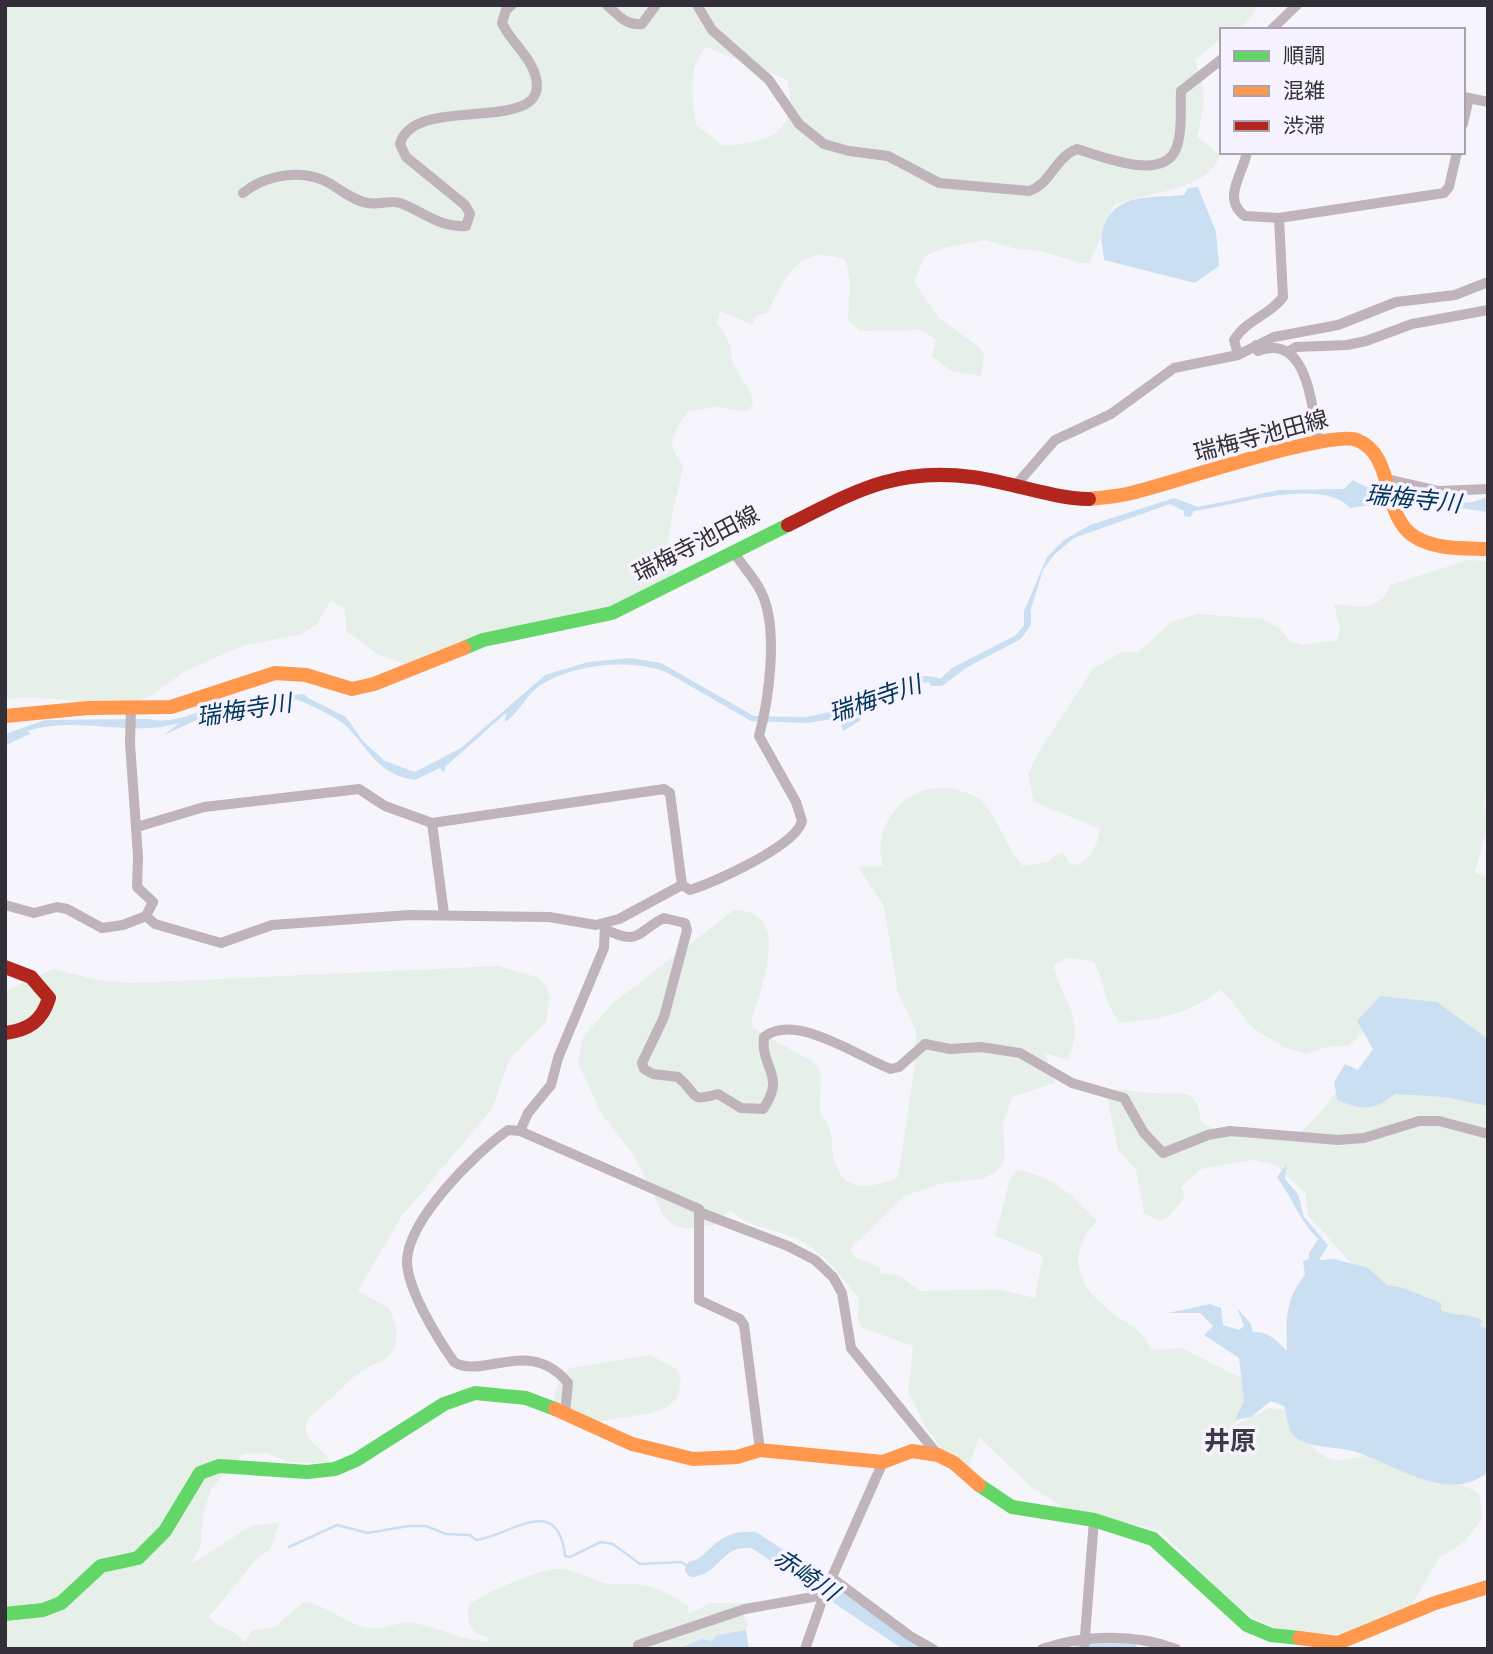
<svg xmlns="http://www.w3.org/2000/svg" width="1493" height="1654" viewBox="0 0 1493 1654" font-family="Roboto,'Noto Sans JP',sans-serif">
<rect width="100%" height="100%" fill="#f7f5fc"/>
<g fill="#e6f0e8" fill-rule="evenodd">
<path d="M5 5H1258C1248 24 1243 30 1222 30V38L1195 60C1206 93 1206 103 1197 137L1220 155C1207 193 1147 191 1114 205L1090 263H1080L1040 251 1017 249 984 240 944 248 925 256 914 282 939 318 979 347 984 355 981 376 951 371 932 356 936 340 921 330 860 331 848 320 850 282 846 261C800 241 785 278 767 313L757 315 752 325 720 311 717 324C737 347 726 349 736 370 743 383 753 389 753 405L745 412 716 407 688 412C673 434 664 442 683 465 679 492 669 517 669 544L680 553 673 575 606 622 523 625 408 665 379 655 346 631 345 609 331 600 317 624 300 635 245 645 185 671 153 695 127 704 22 697 5 700ZM706 47 787 80C800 133 768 144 722 145L696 125C693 102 687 64 706 47Z"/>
<path d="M1468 560 1488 561V782L1484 801 1488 824 1475 873 1488 877V1050L1386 1009 1349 1046 1327 1047 1306 1054 1284 1047 1254 1029 1221 989C1192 1013 1157 1021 1120 1022 1101 1000 1107 984 1093 961L1066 958 1053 966C1065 1007 1086 1015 1068 1060L1045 1053 1055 1083 1012 1097 1003 1123 1005 1158 997 1171 983 1179 943 1183 904 1196 851 1248 854 1257 880 1267 881 1273 898 1275 921 1291 996 1289 1035 1298 1043 1256 995 1236 1010 1179 1017 1170C1053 1176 1073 1195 1097 1221 1068 1250 1074 1280 1104 1306 1122 1322 1141 1327 1152 1350L1182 1348 1247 1381V1410L1231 1427 1270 1408 1295 1411C1298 1427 1311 1450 1328 1458 1341 1464 1358 1455 1371 1456 1397 1456 1455 1481 1479 1493L1482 1518 1479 1523 1465 1541 1439 1558 1407 1613 1351 1635 1286 1631 1256 1620 1224 1594 1159 1530 1064 1509 1028 1484 979 1437 967 1471 948 1458 924 1424 908 1391 913 1346 862 1328 857 1321 859 1299C841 1276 822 1251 795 1238 773 1229 748 1227 730 1210L718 1224 686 1229 675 1226 664 1217 634 1155 602 1115 578 1063 583 1037 613 1003 734 910C741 911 751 911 756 915 784 933 759 993 752 1019L753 1028 813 1062 821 1073 820 1114C838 1134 828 1143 836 1165 845 1195 878 1186 898 1177L914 1071 916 1030 898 994 884 906 858 867 883 866C869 820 915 775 961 791 967 793 976 795 980 800 1000 820 1005 846 1023 866L1048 862 1055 855 1064 853 1069 863 1078 865C1092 856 1097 846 1100 829L1034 802 1028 774 1041 748 1093 669 1122 652H1138L1173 621 1198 614 1263 619 1280 629 1290 641 1301 645 1337 640 1340 628 1334 604 1368 607 1383 598 1391 585Z"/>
<path d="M498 966 537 977 546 986 550 998 546 1022 509 1060 492 1109 401 1217 358 1291 389 1308C394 1321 400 1332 395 1345 391 1360 379 1361 367 1368 354 1375 345 1386 334 1396 306 1420 291 1427 327 1456L329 1463 288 1462 267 1453 243 1454 211 1489 203 1515 201 1545 191 1564 251 1526 280 1522 270 1549 255 1561 209 1617C219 1629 236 1629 244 1642L252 1631 274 1627 304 1602C327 1605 342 1621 364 1627 380 1632 397 1621 413 1623 440 1627 461 1641 487 1641L489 1637C470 1635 465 1621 469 1604 486 1593 543 1566 563 1569 579 1571 593 1581 608 1584 615 1585 623 1584 630 1584 654 1584 669 1594 689 1606L687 1615 710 1603H746L744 1615 748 1625 744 1635 669 1649H5V991L53 969 98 980 132 983Z"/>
<path d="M1343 1083 1488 1101V1335L1360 1273 1308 1215 1305 1193 1276 1165 1254 1160 1201 1169 1181 1187 1185 1196 1170 1216 1160 1221 1144 1214 1136 1170 1118 1150 1107 1097 1115 1089C1128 1090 1141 1093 1154 1093 1183 1095 1197 1085 1201 1121 1220 1138 1277 1146 1300 1132 1314 1123 1332 1096 1343 1083Z"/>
<path d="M650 1355 677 1369 681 1380 678 1397 666 1408 651 1413 590 1423 556 1409C551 1392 559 1382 569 1368Z"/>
</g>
<g fill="#cadff2">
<path d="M1198 187 1216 232 1219 266 1195 283 1104 260C1104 252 1100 241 1102 233 1113 190 1151 199 1184 195L1188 188Z"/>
<path d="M1353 480C1384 498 1436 506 1472 502 1478 501 1482 498 1488 497V512L1376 496H1368L1370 505 1350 508C1322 476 1233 506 1194 511L1190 517 1184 516V511L1170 504 1074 538 1054 555 1043 570 1031 609V625L1021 639 966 668 942 686H931L929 682C909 686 884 689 871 707L864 705 847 718H861L860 721 843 731 839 716 833 719 807 723 751 721 666 672C629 658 571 664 538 687 525 697 518 714 505 722L506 713 445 767 444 773 440 768 415 780C374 773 371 750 345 725 339 719 306 702 297 700 284 697 228 709 212 714L209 717 207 715 164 735 179 723C131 738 77 715 28 731L30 734 6 745 5 734 45 720 149 719C171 725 204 711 224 700L222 705 249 698 304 694 308 698 346 717 363 741 385 761 415 772 461 748 545 675 588 662 630 658 661 663 754 716 806 717 834 711 838 706C870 706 910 665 940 679L952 668 1016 635 1024 625V611L1047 557 1064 540 1090 525 1174 498 1198 507 1279 490 1344 489Z"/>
<path d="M1380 996 1437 1002 1488 1039V1106L1445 1097 1395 1094C1371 1112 1364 1110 1337 1100L1334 1082 1345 1064 1358 1070 1373 1049 1357 1021Z"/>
<path d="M1287 1164 1285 1179 1298 1194 1304 1217 1328 1245 1319 1260 1334 1259 1368 1268 1387 1285 1403 1288 1441 1303V1310C1455 1317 1466 1312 1482 1320L1480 1326 1488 1329V1472C1448 1505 1395 1464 1356 1452 1338 1446 1315 1449 1298 1439 1287 1433 1288 1417 1284 1406L1271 1401 1251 1417 1235 1420 1244 1401 1239 1358 1204 1335 1213 1326 1200 1313H1168L1210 1304 1221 1308 1223 1325 1239 1330 1244 1326 1237 1308 1251 1324 1253 1332C1270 1332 1276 1340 1287 1351 1286 1321 1285 1299 1305 1275L1303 1261 1309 1259V1253L1318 1239C1300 1221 1292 1198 1277 1177Z"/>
<path d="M746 1630 749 1649H678L702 1639 712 1641 717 1635Z"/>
</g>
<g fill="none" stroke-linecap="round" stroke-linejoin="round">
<path stroke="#cadff2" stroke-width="2.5" d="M289 1547 337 1525 368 1533 408 1526H426L446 1534 470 1535 476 1540C510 1536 558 1491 565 1556L570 1557 601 1542 613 1544 640 1564 681 1562 693 1569"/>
<g stroke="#cadff2" stroke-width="16">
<path d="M693 1569C716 1565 716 1537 754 1540L917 1649"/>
<path d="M1082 1649H1129"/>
</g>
<g stroke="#beb4b9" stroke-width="10">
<path d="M607 5C618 15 626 26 642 24L656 5"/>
<path d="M697 5 712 30 769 80 799 124 824 144 849 151 888 156 939 183 1029 191C1051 184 1055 157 1077 149 1101 156 1160 181 1175 151 1183 135 1180 108 1181 91L1222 59"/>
<path d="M1271 30 1297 5"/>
<path d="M1464 97 1488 102"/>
<path d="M1463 124 1469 98"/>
<path d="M1247 152C1243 174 1221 199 1245 216L1279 218 1444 193 1449 187 1457 152"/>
<path d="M243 193C265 175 302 168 329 183 341 190 354 201 368 203 379 205 389 200 400 203 423 211 439 228 466 226L470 214 465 205 406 157 400 144C414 92 549 137 536 78 531 57 511 42 502 23L506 10 512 5"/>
<path d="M1256 345 1258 351C1309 332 1312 410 1318 441"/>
<path d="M1288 352 1296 347 1347 345 1366 341 1412 324 1488 310"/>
<path d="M1238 355 1234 340C1246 320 1270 315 1283 297L1279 218"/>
<path d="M1387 479 1439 491 1488 489"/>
<path d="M1016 485 1055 440 1111 414 1174 368 1238 355 1274 337 1338 325 1396 302 1455 295 1488 282"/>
<path d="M432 823 444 914"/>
<path d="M137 827 204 807 359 789 385 806 432 823 664 789 670 793 682 885"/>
<path d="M682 885 690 890C715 882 796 846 802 821L796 802 759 736C769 699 778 632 763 596 757 580 742 566 733 551"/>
<path d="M5 905 34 913 57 907 67 909 102 928 123 925 146 916 153 902 137 887 138 856 130 743 131 708"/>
<path d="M146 916 155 924 221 943 272 925 409 915 549 917 596 925 619 919 682 885"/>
<path d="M605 929C640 947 637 931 664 918L685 923 687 930 664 1017 642 1063 644 1069 653 1074 678 1077C700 1096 688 1102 718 1094L741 1108 763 1109C787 1075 760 1068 764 1037 796 1012 858 1057 891 1069L899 1067 925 1044 950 1049 981 1047 1020 1053 1072 1083 1124 1098 1144 1133 1163 1153 1208 1135 1230 1131 1338 1140 1364 1138 1419 1121H1439L1488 1134"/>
<path d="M520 1131 528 1113 551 1085 558 1058 604 948 605 924"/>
<path d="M699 1212V1300L740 1319 744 1325 760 1450"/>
<path d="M565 1412 568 1383C530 1336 482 1380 454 1362 438 1339 406 1288 407 1260 409 1219 475 1153 508 1130L520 1131 699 1209V1212L788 1246 815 1260 833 1277 842 1293 851 1348 938 1455"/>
<path d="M832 1578 910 1636 933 1649"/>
<path d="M638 1645 745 1609 824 1595"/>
<path d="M805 1649 824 1595 883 1462"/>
<path d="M1042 1649C1083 1635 1134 1633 1176 1649"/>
<path d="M1084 1649 1094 1520"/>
</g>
<g stroke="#63d668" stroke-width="14">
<path d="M464 648 483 640 612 613 788 525"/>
<path d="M979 1485 1012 1507 1094 1520 1153 1539 1247 1625 1271 1635 1299 1638"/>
<path d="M5 1614 43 1610 61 1603 101 1566 138 1558 165 1531 200 1473 219 1466 307 1472 335 1469 356 1460 444 1404 475 1393 526 1398 555 1409"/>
</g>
<g stroke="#ff974d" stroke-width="14">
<path d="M1089 499C1103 497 1117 497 1131 493 1170 484 1331 429 1357 440 1396 455 1381 517 1415 537 1437 550 1464 548 1488 549"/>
<path d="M5 716 88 708 171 707 275 673 306 675 352 689 374 684 464 648"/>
<path d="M555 1409 632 1444 693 1459 737 1457 760 1450 883 1462 912 1451 938 1455 954 1463 979 1485"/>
<path d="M1299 1638 1338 1643 1435 1603 1488 1587"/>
</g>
<g stroke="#b3261e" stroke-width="14">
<path d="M788 525C854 492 895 467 972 477 1011 482 1050 498 1089 499"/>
<path d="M5 967 31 977 49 998C42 1021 29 1030 5 1033"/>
</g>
</g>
<g text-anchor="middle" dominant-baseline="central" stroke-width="7" stroke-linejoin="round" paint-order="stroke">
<g font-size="23" fill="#323036" stroke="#f6f2ff">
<text transform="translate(1261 436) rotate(-15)">瑞梅寺池田線</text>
<text transform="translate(696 544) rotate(-27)">瑞梅寺池田線</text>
</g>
<g font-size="24" font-style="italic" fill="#003758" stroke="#f6f2ff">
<text transform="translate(1413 499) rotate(6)">瑞梅寺川</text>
<text transform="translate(875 699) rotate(-19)">瑞梅寺川</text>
<text transform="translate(244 710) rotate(-9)">瑞梅寺川</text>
<text transform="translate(806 1575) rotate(34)">赤崎川</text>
</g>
<g font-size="26" font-weight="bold" fill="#3e3a46" stroke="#f6f2ff">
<text x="1230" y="1441">井原</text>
</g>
</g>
<rect width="1493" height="1654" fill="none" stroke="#323036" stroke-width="14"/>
<rect x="1220" y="28" width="245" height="126" fill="#f6f2ff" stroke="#a8a4af" stroke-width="2"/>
<rect x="1234" y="51" width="35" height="10" fill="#63d668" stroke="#a8a4af" stroke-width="2"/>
<text x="1283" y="63" font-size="21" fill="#323036">順調</text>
<rect x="1234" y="86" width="35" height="10" fill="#ff974d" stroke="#a8a4af" stroke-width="2"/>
<text x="1283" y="98" font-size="21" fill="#323036">混雑</text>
<rect x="1234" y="121" width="35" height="10" fill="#b3261e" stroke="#a8a4af" stroke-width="2"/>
<text x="1283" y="133" font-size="21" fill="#323036">渋滞</text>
</svg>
